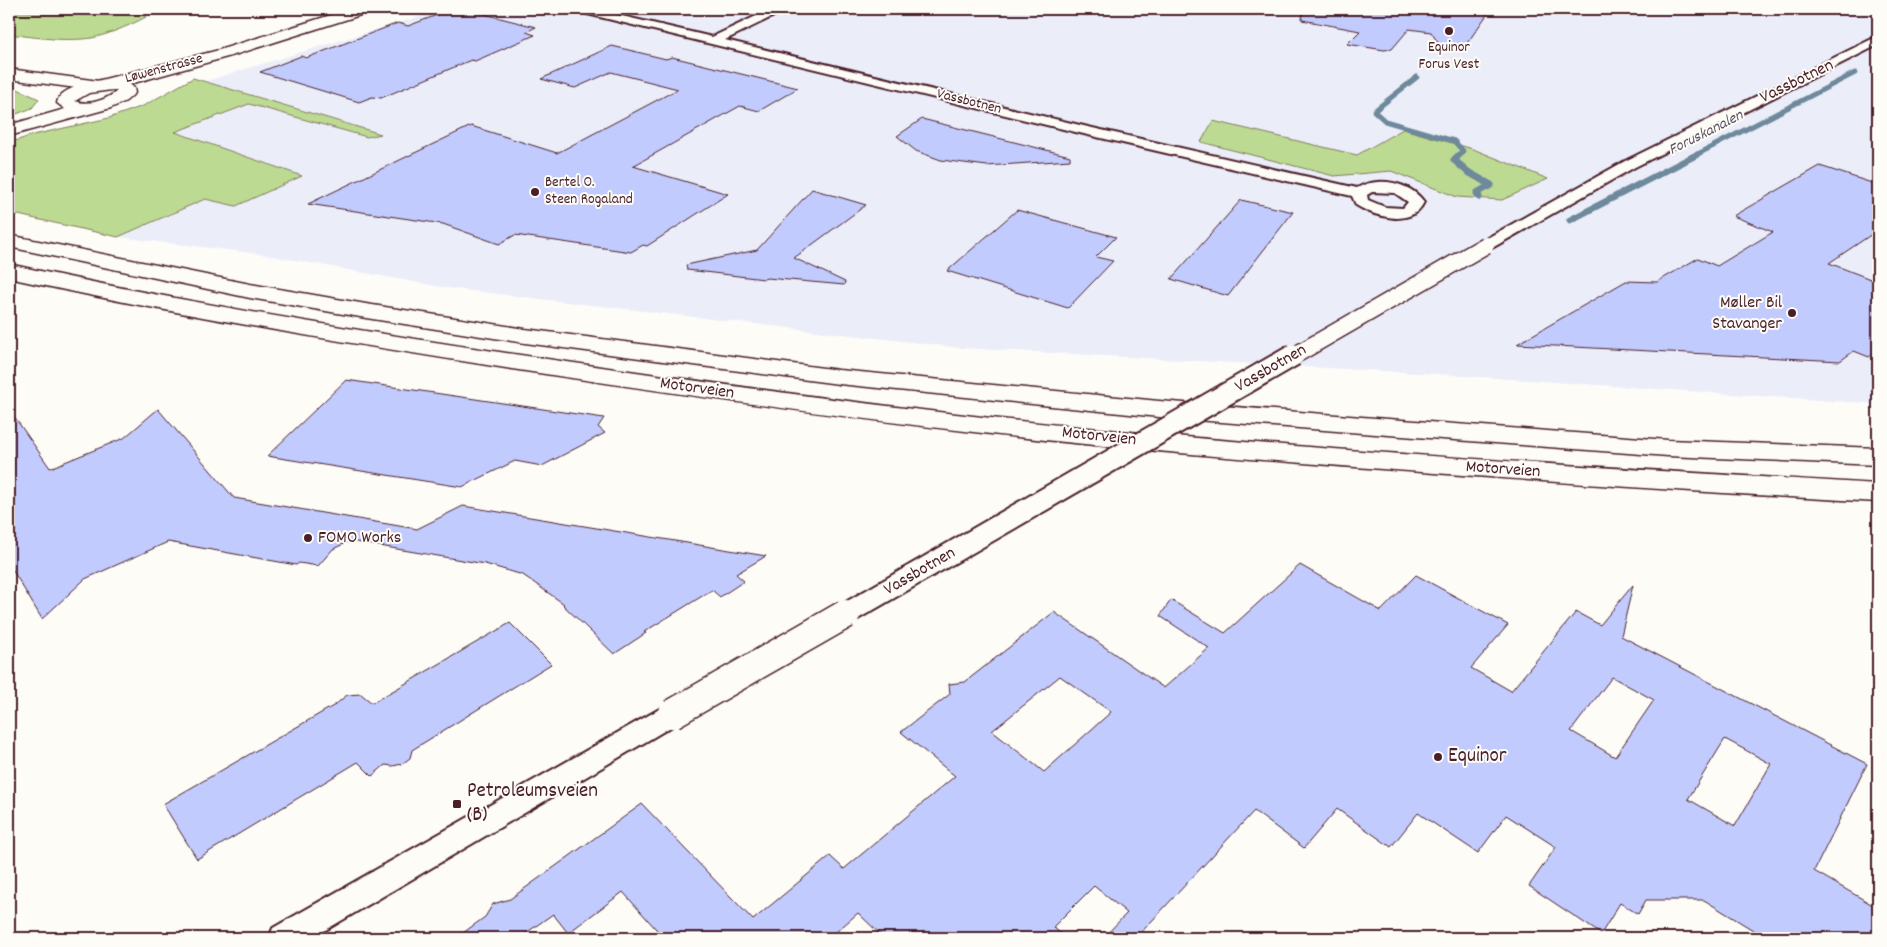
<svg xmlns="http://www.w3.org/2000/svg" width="1887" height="947" viewBox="0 0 1887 947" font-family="Dekko,sans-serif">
<rect width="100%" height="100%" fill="#fdfcf7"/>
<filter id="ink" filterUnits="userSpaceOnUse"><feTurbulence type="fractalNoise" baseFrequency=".02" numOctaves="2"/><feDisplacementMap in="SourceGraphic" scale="10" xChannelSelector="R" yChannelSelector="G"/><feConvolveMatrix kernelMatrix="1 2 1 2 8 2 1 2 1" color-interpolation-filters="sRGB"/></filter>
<g filter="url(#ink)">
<path fill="#ebedf9" d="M444 9H1878V404L1436 374 962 348 447 288 261 254 118 237 205 199 237 206 301 176 174 131 249 104 367 137 380 134 206 81Z"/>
<g fill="#bcda92" stroke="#837c5e">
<path d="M9 11 141 14 146 17C131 25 99 39 83 39 58 41 33 37 9 34Z"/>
<path d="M193 78 381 134 367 137 249 104 175 132 302 176 236 206 205 199 118 237 9 213V143L33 135 109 118 143 106Z"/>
<path d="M9 85 39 99 32 108 9 117Z"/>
<path d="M1213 121 1357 155 1403 129 1473 149 1548 179 1502 200 1457 197 1391 171 1334 176 1201 142Z"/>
</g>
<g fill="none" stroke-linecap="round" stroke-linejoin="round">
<g stroke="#6d899b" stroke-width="5">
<path d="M1417 77 1374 111 1385 121 1454 141 1463 151 1458 156"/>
<path d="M1694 156 1855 73"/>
</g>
<g stroke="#6d899b" stroke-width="7">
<path d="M1459 155 1454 160 1468 172 1491 185 1477 193 1479 197"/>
<path d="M1570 220 1696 155"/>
</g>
</g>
<g fill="#c2cbfd" stroke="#4a1f2b" fill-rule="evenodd">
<path d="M464 9 536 27 526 32 535 35 475 61 471 60 381 98 372 97 359 102 260 72 301 56 306 58 398 23 408 26 445 12 453 13Z"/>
<path d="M1303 9H1491L1463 49 1439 44 1431 32 1409 29 1392 49 1384 50 1347 44 1360 31 1302 20Z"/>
<path d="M612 46 666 59 672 57 798 88 759 111 740 106 633 166 728 194 647 246 643 245 631 252 515 235 499 244 443 224 308 204 471 126 557 153 678 89 611 72 575 88 541 79Z"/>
<path d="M922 119 1070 156V160L987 166 941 160 916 151 897 136Z"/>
<path d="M1820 166 1878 185V230L1829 263 1878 282V349L1869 357 1854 351 1840 361 1517 344 1626 281 1657 282 1698 258 1717 266 1773 232 1733 216Z"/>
<path d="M812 189 866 205 794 258 845 282 844 285 767 278 764 279 687 270 686 265 757 250Z"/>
<path d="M1241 200 1293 212 1228 296 1171 279Z"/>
<path d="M1017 210 1116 237 1096 257 1113 261 1068 308 947 271Z"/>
<path d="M346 380 604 418 598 427 605 433 542 466 515 461 462 487 267 456Z"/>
<path d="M9 409 50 468 124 438 158 409 234 498 417 529 463 506 766 556 736 574 744 581 720 597 712 590 644 632 646 633 614 654 563 605 564 604 523 575 485 564 350 541 333 549 318 566 299 563 296 565 168 542 85 579 42 619 9 564Z"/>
<path d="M1300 565 1381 611 1416 575 1508 625 1471 668 1511 691 1576 612 1600 625 1633 585 1621 636 1867 764 1814 871 1878 908V938H1766L1704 900H1646L1638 914 1620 903 1601 934 1529 886 1556 847 1506 815 1478 853 1418 813 1391 847 1337 809 1304 848 1254 811 1136 938H1103L1127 913 1094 886 1053 927 1066 938H884L858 913 829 938H664L623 892 568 933 553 914 519 938H456L485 917 493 904 510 899 642 804 753 920 830 856 844 869 955 776 901 732 950 694 949 684 965 682 1054 612 1164 688 1209 648 1160 616 1171 600 1225 633ZM1060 676 1111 712 1044 772 992 731ZM1612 677 1654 700 1615 757 1571 731ZM1725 739 1771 764 1735 826 1688 799Z"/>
<path d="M510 623 551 664 412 750 410 758 402 764 393 766 385 765 372 776 358 762 197 859 163 804 335 705 347 695 361 694 372 703Z"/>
</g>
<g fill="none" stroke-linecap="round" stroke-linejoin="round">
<g stroke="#4a1f2b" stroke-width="4">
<g id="minor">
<path d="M573 9H592L712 37 771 9H786L784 11 725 40 1088 127 1357 188C1378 176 1410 182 1424 202 1412 228 1375 217 1356 205L1352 196 1088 135 579 12ZM1372 192 1395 193 1408 202 1403 208 1385 207 1368 200 1367 195Z"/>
<path d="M1878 36V45L1635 167 1492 248H1480L1478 245 1480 242 1625 161Z"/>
<path d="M672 704 681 707 685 714 681 721 312 938H269L273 928 663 707Z"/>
</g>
</g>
<g stroke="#4a1f2b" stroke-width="3">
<path id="secondary" d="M350 9H372L370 12 231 56 130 84 134 88 135 93 126 101 111 108 9 136V125L65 109 57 103C59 93 68 90 77 86L219 50ZM112 90 117 91C106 100 89 106 75 101L89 93Z"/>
</g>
<g stroke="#4a1f2b" stroke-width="3">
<g id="motorway">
<path d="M9 69 99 81 105 82 107 86 105 90 99 91 9 79Z"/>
<path d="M9 235 250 284 366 304 525 329 839 370 1159 401 1362 417 1668 440 1878 448V465L1668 456 1362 433 1159 417 839 384 525 343 366 318 250 298 9 247Z"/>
<path d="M9 264C169 300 331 326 493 351 659 376 824 400 991 418 1285 450 1582 466 1878 484V502C1730 494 1582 484 1434 473 1286 462 1138 451 991 434 830 416 671 393 512 369 343 342 175 315 9 278Z"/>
</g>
</g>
<use href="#minor" fill="#fdfcf7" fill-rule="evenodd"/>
<use href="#secondary" fill="#fdfcf7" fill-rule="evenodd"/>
<use href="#motorway" fill="#fdfcf7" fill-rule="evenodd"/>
<g stroke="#4a1f2b" stroke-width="19" stroke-linecap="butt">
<path id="minor-bridge-far2" d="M1292 357 1486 245"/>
</g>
<g stroke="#4a1f2b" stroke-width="25" stroke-linecap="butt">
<path id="minor-bridge-far1" d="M844 615 1294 355"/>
</g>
<g stroke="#4a1f2b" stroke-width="31" stroke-linecap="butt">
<path id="minor-bridge" d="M672 714 846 614"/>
</g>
<use href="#minor-bridge-far2" stroke="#fdfcf7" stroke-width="16"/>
<use href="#minor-bridge-far1" stroke="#fdfcf7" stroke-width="21"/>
<use href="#minor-bridge" stroke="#fdfcf7" stroke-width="28"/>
</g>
</g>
<g fill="#4a1f2b" stroke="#fdfcf7" stroke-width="2">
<circle cx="1449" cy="31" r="5"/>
<circle cx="535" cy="192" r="5"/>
<circle cx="1792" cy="313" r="5"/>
<circle cx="308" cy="538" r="5"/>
<circle cx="1438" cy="757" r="5"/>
<rect x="452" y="799" width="10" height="10" rx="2.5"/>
</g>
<g text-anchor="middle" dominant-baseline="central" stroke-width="4" stroke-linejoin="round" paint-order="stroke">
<g font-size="15" fill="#4a1f2b" stroke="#fdfcf7">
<text x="1449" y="48">Equinor<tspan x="1449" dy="17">Forus Vest</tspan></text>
<text x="545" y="183" text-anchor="start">Bertel O.<tspan x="545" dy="17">Steen Rogaland</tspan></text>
</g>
<g font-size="15" fill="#4a1f2b" stroke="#fdfcf7">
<text transform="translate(164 69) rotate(-15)">Løwenstrasse</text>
<text transform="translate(969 102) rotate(14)">Vassbotnen</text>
</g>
<g font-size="16" font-style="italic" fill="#5c5463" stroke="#fdfcf7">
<text transform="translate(1706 133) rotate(-27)">Foruskanalen</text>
</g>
<g font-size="18" fill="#4a1f2b" stroke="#fdfcf7">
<text transform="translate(1797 82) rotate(-26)">Vassbotnen</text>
<text transform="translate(1271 369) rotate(-30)">Vassbotnen</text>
<text transform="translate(697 389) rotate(8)">Motorveien</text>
<text transform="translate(1099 437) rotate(6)">Motorveien</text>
<text transform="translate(1503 470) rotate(4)">Motorveien</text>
<text transform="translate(920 572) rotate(-30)">Vassbotnen</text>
</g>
<g font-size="18" fill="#4a1f2b" stroke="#fdfcf7" text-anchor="end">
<text x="1782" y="303">Møller Bil<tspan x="1782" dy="21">Stavanger</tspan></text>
<text x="318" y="538" text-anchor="start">FOMO Works</text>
</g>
<g font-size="21" fill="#4a1f2b" stroke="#fdfcf7" text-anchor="start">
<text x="1448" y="757">Equinor</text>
<text x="467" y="792">Petroleumsveien<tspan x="467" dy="24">(B)</tspan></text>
</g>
</g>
<rect width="1887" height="947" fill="none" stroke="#fdfcf7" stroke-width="30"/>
<rect x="15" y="15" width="1857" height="917" fill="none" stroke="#4a1f2b" stroke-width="2" filter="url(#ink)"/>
</svg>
